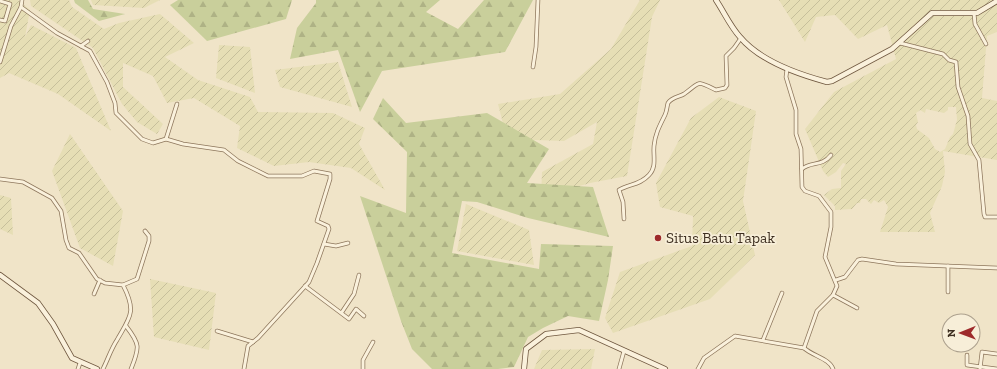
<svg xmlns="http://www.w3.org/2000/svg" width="997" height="369" viewBox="0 0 997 369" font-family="'Zilla Slab',serif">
<defs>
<pattern id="farmland-furrows" width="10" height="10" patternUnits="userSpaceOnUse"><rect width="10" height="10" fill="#e6deb5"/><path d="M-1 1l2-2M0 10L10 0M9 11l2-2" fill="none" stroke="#c6bf9b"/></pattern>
<pattern id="forest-firs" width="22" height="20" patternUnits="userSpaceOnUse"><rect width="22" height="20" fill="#c9cf9b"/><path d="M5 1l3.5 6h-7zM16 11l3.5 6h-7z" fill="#aeb285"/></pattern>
</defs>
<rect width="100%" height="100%" fill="#f0e4c8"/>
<g fill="url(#farmland-furrows)" fill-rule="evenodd">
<path d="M0 0H18L30 10 25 37 31 25 76 48 111 131 58 94 9 73 0 78Z"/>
<path d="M30 0H69L72 7 104 29 119 23 160 14 194 43 165 57 198 80 250 97 258 112 333 113 365 128 359 144 385 190 351 168 309 162 274 166 237 148 240 126 194 98 167 103 153 76 123 63V87L163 124 157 134 137 122 122 104 93 48 31 6Z"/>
<path d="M91 0H160L144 8 93 5Z"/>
<path d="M640 0H660L652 17 627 176 590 183 541 197 542 172 593 144 597 122 564 141 507 139 498 104 560 94 611 49Z"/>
<path d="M779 0H997V32L987 36 982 98 997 101V160L943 151 945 172 942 186 930 213 935 232H880L888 207 884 200 879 203 874 200 871 204 866 199H861L860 203H857L852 209 835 210V206L824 195 832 189 841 188V171L846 164 843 163 836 172 828 177 823 171 805 129 834 92 896 59 887 25 858 39 835 15 816 17 805 42ZM948 107H956L957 120 953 134 950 137 945 149 940 152 935 149 929 138 917 129 916 125 918 122 916 113 920 110 925 113 926 109 944 113 948 110Z"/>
<path d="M219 45 250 47 255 93 216 78Z"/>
<path d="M338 62 352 107 280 87 275 70Z"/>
<path d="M719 97 756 111 743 201 755 255 710 299 613 333 605 318 620 272 692 246 693 216 660 207 656 183 691 118Z"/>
<path d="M70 134 123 211 113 266 80 248 52 171Z"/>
<path d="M0 195 11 198 13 235 0 229Z"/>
<path d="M466 204 529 230 534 265 457 251Z"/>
<path d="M150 279 216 293 209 350 154 337Z"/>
<path d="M595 349 591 369H534L542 350Z"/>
</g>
<g fill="url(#forest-firs)">
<path d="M74 0H88L93 9 125 14 99 21 75 3Z"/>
<path d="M178 0H292L286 19 207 41 170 5Z"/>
<path d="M316 0H440L426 12 458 29 484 0H533L505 52 382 71 360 112 338 50 290 59 297 28 316 3Z"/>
<path d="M383 98 406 123 487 113 549 149 527 183 593 187 609 237 528 218 477 202 462 201 452 253 539 269 541 244 613 246 608 280 599 321 568 316 543 328 528 337 514 367 498 369H432L412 349 401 321 360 196 406 213 407 152 373 119Z"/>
</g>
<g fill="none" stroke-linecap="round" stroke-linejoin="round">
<g stroke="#8d765c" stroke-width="4.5">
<g id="street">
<path d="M0 1 10 4 5 21 0 20"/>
<path d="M21 7 57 33 90 51 107 82 115 103 116 113 142 139 153 143 166 139 183 144 224 150 238 161 268 176H302L314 171 330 174V179L317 221 328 226 329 229 317 263 309 282 258 338 248 346 244 369"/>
<path d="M974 13 975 24 986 44"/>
<path d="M900 43 943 54 949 60 956 62 958 87 968 116 970 144 979 160 984 214 985 217H997"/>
<path d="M81 46 88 41"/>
<path d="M0 62 11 26 21 7 22 0"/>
<path d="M533 67 536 47 538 0"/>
<path d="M166 139 177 104"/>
<path d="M802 169C811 161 822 167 831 155"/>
<path d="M0 179 23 182 52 198 61 211 66 240 69 248 79 253 97 279 105 283 123 285C137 312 130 317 117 340 111 349 108 359 103 369"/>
<path d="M624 219 623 202 619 190C629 184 640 185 649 175 657 167 653 156 654 146 655 134 660 125 665 115 667 111 667 106 668 103 672 97 679 97 684 94 701 82 695 80 716 90L725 88 727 85 726 56 734 48 741 38"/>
<path d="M324 244 336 246 348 243"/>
<path d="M836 280 845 277 858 260 862 259 896 264 997 268"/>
<path d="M123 285 137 279 149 241V236L145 231"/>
<path d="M305 286 349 319 356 309 364 316"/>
<path d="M948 292V266"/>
<path d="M94 294 100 280"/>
<path d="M833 295 857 308"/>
<path d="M342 312 354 294 359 275"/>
<path d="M126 326C140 344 140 347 131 369"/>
<path d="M217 331 253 342"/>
<path d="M763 340 782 293"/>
<path d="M804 348C813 356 830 359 833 369"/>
<path d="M967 355V365L997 369"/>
<path d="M78 369 80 363"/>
<path d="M363 369V360L373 342"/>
<path d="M619 369 624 351"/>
<path d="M698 369 704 358 735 336 804 348 817 311 833 295 837 286 825 257 831 227V212L819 196 805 191 802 187 801 149 796 134V110L786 77 787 69"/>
<path d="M980 369 982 352 997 354"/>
</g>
</g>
<g stroke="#6f573f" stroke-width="6">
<g id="secondary">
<path d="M716 0C724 12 730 26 740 37 760 61 797 74 827 82L832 81 892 49 932 13H977L997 1"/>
<path d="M0 275 38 303 53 324 72 358 97 369"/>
<path d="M524 369 526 349 546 334 579 330 665 369"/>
</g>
</g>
<use href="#street" stroke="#faf1dc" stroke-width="3"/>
<use href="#secondary" stroke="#faf1dc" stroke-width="4.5"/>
</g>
<circle fill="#9e2a2b" stroke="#f7eed8" stroke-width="1.5" cx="658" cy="238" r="4"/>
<g text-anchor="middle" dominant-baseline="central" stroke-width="3.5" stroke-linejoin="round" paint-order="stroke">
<g font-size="15" fill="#3d2e20" stroke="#f7eed8" text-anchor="start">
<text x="666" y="238">Situs Batu Tapak</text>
</g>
</g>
<g transform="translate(961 333) rotate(269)"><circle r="19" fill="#f7eed8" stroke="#ada18e"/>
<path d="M0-3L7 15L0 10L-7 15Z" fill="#9e2a2b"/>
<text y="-6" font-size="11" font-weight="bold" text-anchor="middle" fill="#3d2e20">N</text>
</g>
</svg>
